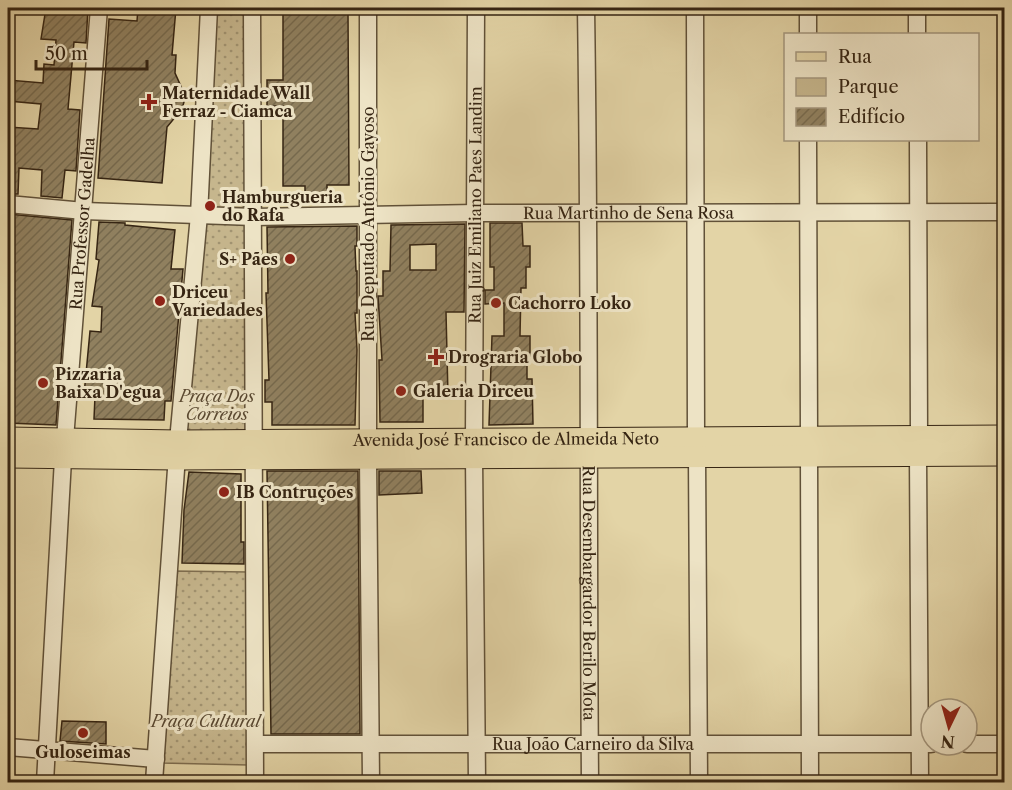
<svg xmlns="http://www.w3.org/2000/svg" width="1012" height="790" viewBox="0 0 1012 790" font-family="'Libre Caslon Text',serif">
<defs>
<pattern id="green-dots" width="8" height="8" patternUnits="userSpaceOnUse" patternTransform="scale(1.5)"><rect width="8" height="8" fill="#c6b68d"/><path d="M2 2h.1M6 6h.1" fill="none" stroke="#a29472" stroke-width="1.8" stroke-linecap="round"/></pattern>
<pattern id="building-hatch" width="6" height="6" patternUnits="userSpaceOnUse" patternTransform="scale(1.5)"><rect width="6" height="6" fill="#90805f"/><path d="M-1 1l2-2M0 6l6-6M5 7l2-2" fill="none" stroke="#76694d"/></pattern>
</defs>
<rect width="100%" height="100%" fill="#e3d4a6"/>
<filter id="stains"><feTurbulence type="fractalNoise" baseFrequency=".00333" numOctaves="4"/><feColorMatrix values="0 0 0 0 .2 0 0 0 0 .09 0 0 0 0 .02 0 0 0 .5 -.17"/></filter>
<radialGradient id="worn" r=".72"><stop offset=".6" stop-color="#630" stop-opacity="0"/><stop offset="1" stop-color="#630" stop-opacity=".3"/></radialGradient>
<g fill="url(#green-dots)" stroke="#7e6e50" stroke-width="1.5">
<path d="M216 8H248V436H185Z"/>
<path d="M173 571 248 572V765L162 763Z"/>
</g>
<g fill="url(#building-hatch)" stroke="#362513" stroke-width="1.5" fill-rule="evenodd">
<path d="M46 8H88L86 43 74 42 68 109 80 110 76 171 65 170 62 198 41 196 42 170 19 168 18 194H8V127L38 129 41 104 8 101V80L43 83 44 64 54 65 56 40 41 39Z"/>
<path d="M138 8H176L172 55H176L175 73 184 93V102L182 109 167 127 162 183 98 178 109 19 137 21Z"/>
<path d="M304 8H328V13H348L349 185H327V195H305V186H283V106H267V80H283V14H304Z"/>
<path d="M8 214 72 220 56 425 8 423Z"/>
<path d="M99 222 125 223V225L175 230 171 269H183L171 401H165L164 420 94 419 95 396 84 395 90 331 101 332 102 307 92 306 99 260 96 259Z"/>
<path d="M490 223H522L523 246H530V267H526V288H521L520 336H530V356H527V379H532L533 424 489 425 492 336H504V303L485 304V290H494V267H490Z"/>
<path d="M465 224 464 312H446L448 396 423 397V422H380L379 360H382L378 296H383V271H390L391 225ZM436 244V270H410V245Z"/>
<path d="M357 226V246H355L356 271H357V313H355L357 350 355 425H272V402H265V380H269L266 293H268L267 227Z"/>
<path d="M267 471H358L360 734H271Z"/>
<path d="M379 471H421L422 493 379 495Z"/>
<path d="M189 472 241 474V542H244V564L182 563 184 510Z"/>
<path d="M62 721 106 722V744L60 741Z"/>
</g>
<g fill="none" stroke-linecap="round" stroke-linejoin="round">
<g stroke="#615138" stroke-width="19">
<g id="minor">
<path d="M252 8 255 782"/>
<path id="s1" d="M586 8C590 266 588 524 590 782"/>
<path d="M695 8 696 438"/>
<path d="M808 8V34"/>
<path d="M917 8V34"/>
<path d="M808 140 809 436"/>
<path d="M918 140 919 437"/>
<path id="s2" d="M8 204 84 211 254 217 475 213 1004 212"/>
<path id="s3" d="M65 439 99 8"/>
<path id="s4" d="M474 439 476 8"/>
<path d="M368 440V8"/>
<path d="M809 455 810 782"/>
<path d="M697 456 699 782"/>
<path d="M918 456 920 782"/>
<path d="M474 457 477 782"/>
<path d="M368 458 371 782"/>
<path id="s5" d="M255 744H931"/>
<path d="M967 744H1004"/>
<path d="M8 747 156 759"/>
<path d="M45 782 63 459"/>
<path d="M154 782 178 441 199 215 209 8"/>
</g>
</g>
<g stroke="#362513" stroke-width="23">
<g id="major">
<path id="s6" d="M8 438 178 441 1004 436"/>
<path d="M8 457 177 459 1004 455"/>
</g>
</g>
<use href="#minor" stroke="#ede3c5" stroke-width="16"/>
<use href="#major" stroke="#e3d4a6" stroke-width="21"/>
</g>
<g fill="#8f2418" stroke="#ede3c5" stroke-width="2">
<path d="M146 93h6v6h6v6h-6v6h-6v-6h-6v-6h6z"/>
<circle cx="210" cy="206" r="6"/>
<circle cx="290" cy="259" r="6"/>
<circle cx="160" cy="301" r="6"/>
<circle cx="496" cy="303" r="6"/>
<path d="M433 348h6v6h6v6h-6v6h-6v-6h-6v-6h6z"/>
<circle cx="43" cy="383" r="6"/>
<circle cx="401" cy="391" r="6"/>
<circle cx="224" cy="492" r="6"/>
<circle cx="83" cy="733" r="6"/>
</g>
<g text-anchor="middle" dominant-baseline="central" stroke-width="6" stroke-linejoin="round" paint-order="stroke">
<g font-size="16" font-weight="bold" fill="#362513" stroke="#ede3c5" text-anchor="start">
<text x="162" y="93">Maternidade Wall<tspan x="162" dy="18">Ferraz - Ciamca</tspan></text>
<text x="222" y="197">Hamburgueria<tspan x="222" dy="18">do Rafa</tspan></text>
<text x="278" y="259" text-anchor="end">S+ Pães</text>
<text x="172" y="292">Driceu<tspan x="172" dy="18">Variedades</tspan></text>
<text x="508" y="303">Cachorro Loko</text>
<text x="448" y="357">Drograria Globo</text>
<text x="55" y="374">Pizzaria<tspan x="55" dy="18">Baixa D'egua</tspan></text>
<text x="413" y="391">Galeria Dirceu</text>
<text x="236" y="492">IB Contruções</text>
<text x="83" y="752" text-anchor="middle">Guloseimas</text>
</g>
<g font-size="16" fill="#362513" stroke="#ede3c5">
<text stroke="none"><textPath href="#s4" startOffset="234">Rua Juiz Emiliano Paes Landim</textPath></text>
<text stroke="none"><textPath href="#s2" startOffset="621">Rua Martinho de Sena Rosa</textPath></text>
<text stroke="none"><textPath href="#s3" startOffset="216">Rua Professor Gadelha</textPath></text>
<text transform="translate(368 224) rotate(-90)">Rua Deputado Antônio Gayoso</text>
<text stroke="none"><textPath href="#s6" startOffset="498">Avenida José Francisco de Almeida Neto</textPath></text>
<text stroke="none"><textPath href="#s1" startOffset="585">Rua Desembargardor Berilo Mota</textPath></text>
<text stroke="none"><textPath href="#s5" startOffset="338">Rua João Carneiro da Silva</textPath></text>
</g>
<g font-size="16" font-style="italic" fill="#5a4932" stroke="#ede3c5">
<text x="217" y="396">Praça Dos<tspan x="217" dy="18">Correios</tspan></text>
<text x="206" y="721">Praça Cultural</text>
</g>
</g>
<rect width="1012" height="790" fill="none" stroke="#e3d4a6" stroke-width="30"/>
<rect x="9" y="9" width="994" height="772" fill="none" stroke="#362513" stroke-width="3"/>
<rect x="15" y="15" width="982" height="760" fill="none" stroke="#362513" stroke-width="1.5"/>
<rect x="784" y="33" width="195" height="108" fill="#ede3c5" stroke="#a4977e" stroke-width="1.5"/>
<rect x="796" y="52" width="30" height="9" fill="#e3d4a6" stroke="#a4977e" stroke-width="1.5"/>
<text x="838" y="63" font-size="18" fill="#362513">Rua</text>
<rect x="796" y="78" width="30" height="18" fill="#c6b68d" stroke="#a4977e" stroke-width="1.5"/>
<text x="838" y="93" font-size="18" fill="#362513">Parque</text>
<rect x="796" y="108" width="30" height="18" fill="url(#building-hatch)" stroke="#a4977e" stroke-width="1.5"/>
<text x="838" y="123" font-size="18" fill="#362513">Edifício</text>
<g transform="translate(949 727) rotate(185)"><circle r="28" fill="#ede3c5" stroke="#a4977e" stroke-width="1.5"/>
<path d="M0-4.5L10 22L0 15L-10 22Z" fill="#8f2418"/>
<text y="-9" font-size="16" font-weight="bold" text-anchor="middle" fill="#362513">N</text>
</g>
<path d="M36 60v9h111v-9" fill="none" stroke="#362513" stroke-width="3"/>
<text x="45" y="60" font-size="18" fill="#362513" stroke="#ede3c5" stroke-width="4.5" paint-order="stroke">50 m</text>
<rect width="100%" height="100%" filter="url(#stains)"/>
<rect width="100%" height="100%" fill="url(#worn)"/>
</svg>
